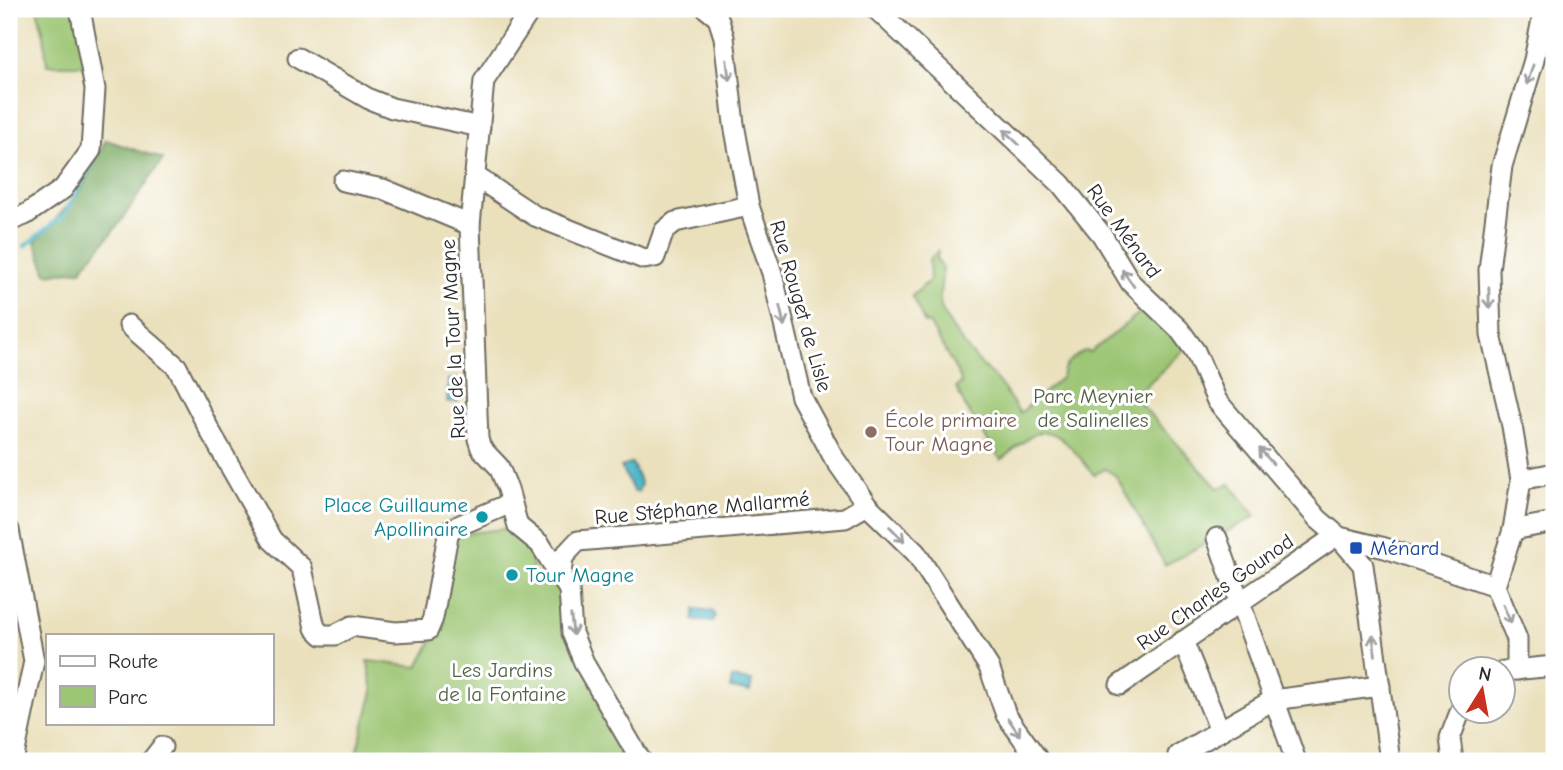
<svg xmlns="http://www.w3.org/2000/svg" width="1563" height="770" viewBox="0 0 1563 770" font-family="'Comic Neue',sans-serif">
<rect width="100%" height="100%" fill="#fff"/>
<filter id="ink" filterUnits="userSpaceOnUse"><feTurbulence type="fractalNoise" baseFrequency=".0143" numOctaves="2"/><feDisplacementMap in="SourceGraphic" scale="14" xChannelSelector="R" yChannelSelector="G"/><feConvolveMatrix kernelMatrix="1 2 1 2 8 2 1 2 1" color-interpolation-filters="sRGB"/></filter>
<filter id="wash" filterUnits="userSpaceOnUse"><feTurbulence type="fractalNoise" baseFrequency=".00686" numOctaves="4" result="noise"/><feDisplacementMap in="SourceGraphic" scale="28" xChannelSelector="R" yChannelSelector="G"/><feGaussianBlur stdDeviation="1.57" result="paint"/><feColorMatrix in="noise" values="0 0 0 0 0 0 0 0 0 0 0 0 0 0 0 0 0 1.4 0 .05"/><feComposite in="paint" operator="in"/></filter>
<g filter="url(#wash)">
<rect width="100%" height="100%" fill="#eae0bc"/>
<g fill="#9bc572" stroke="#63784e" stroke-width="2">
<path d="M37 9H75L85 65H47L44 35Z"/>
<path d="M938 251 937 260 943 268C942 279 940 290 940 301 941 320 976 360 990 373 1002 383 1010 400 1020 413L1062 377C1064 362 1072 359 1084 351L1091 352 1149 305 1187 347 1134 397 1218 488 1230 484 1256 516 1165 565 1116 476 1105 469 1094 475C1082 461 1060 426 1038 433 1028 436 1010 453 1001 460L966 408 956 387 961 383 960 377 929 323 925 324 912 296 930 280 929 260Z"/>
<path d="M510 528 528 542 536 583 554 581 565 592 568 633 636 761H354L373 692 368 661 418 667 436 633 452 535Z"/>
</g>
<path fill="#7caa64" stroke="#546a48" stroke-width="2" d="M106 140 163 159 119 224 81 270 47 274 35 242 80 192Z"/>
<g fill="#47b3c5" stroke="#396f78" stroke-width="2">
<path d="M458 379V402H447L448 380Z"/>
<path d="M632 463 641 484 638 492H634L621 467Z"/>
<path d="M695 609 712 611 715 616 713 622 693 620Z"/>
<path d="M732 678 752 681 750 692 730 688Z"/>
</g>
<g fill="none" stroke-linecap="round" stroke-linejoin="round">
<g stroke="#47b3c5" stroke-width="4.5">
<path d="M94 30 98 52"/>
<path d="M25 246 65 214 93 162"/>
</g>
</g>
</g>
<g filter="url(#ink)">
<g fill="none" stroke-linecap="round" stroke-linejoin="round">
<g stroke="#6e6a5e" stroke-width="23">
<g id="minor">
<path d="M531 9 484 81 470 225 478 439 481 448 499 467 508 489 518 526 540 544 569 590 572 633 585 665 641 761"/>
<path d="M707 9 718 18 724 37 734 124 749 206 772 273 801 397 834 458 867 505 916 553 989 667 1006 715 1039 761"/>
<path d="M876 9 1061 184 1102 235 1131 283 1179 329 1195 351 1217 401 1318 519 1339 537 1363 565 1390 761"/>
<path d="M298 58 369 99 392 108 480 127"/>
<path d="M475 176 535 216 644 259 655 257 664 231 675 222 749 206"/>
<path d="M343 181 383 189 470 225"/>
<path d="M9 221 25 215 63 189 91 150 95 89 80 9"/>
<path d="M129 325 177 367 210 431 272 540 302 568 315 628 322 635H335L352 626 395 632 428 630 433 618 448 535 451 529 511 503"/>
<path d="M1521 480 1554 473"/>
<path d="M9 530 34 661 13 761"/>
<path d="M1513 530 1554 522"/>
<path d="M1339 537 1385 548 1495 586"/>
<path d="M1217 538 1296 761"/>
<path d="M561 575 563 557 578 541 845 518 867 505"/>
<path d="M1183 641 1220 731"/>
<path d="M1517 670V639L1495 586 1513 530 1521 480 1512 426 1491 335 1489 270 1502 166 1534 60 1544 9"/>
<path d="M1504 671 1554 666"/>
<path d="M1120 685 1336 536"/>
<path d="M1178 755 1273 700 1380 686"/>
<path d="M151 761 162 747"/>
<path d="M1453 761 1450 738 1462 707"/>
</g>
</g>
<use href="#minor" stroke="#fff" stroke-width="19"/>
</g>
<defs><path id="oneway-shaft" d="M-6 0H5M1.5-3L5.5 0L1.5 3" fill="none" stroke-width="1.6" stroke-linecap="round" stroke-linejoin="round" transform="scale(1.75)"/></defs>
<g stroke="#a0a0a0">
<use href="#oneway-shaft" transform="translate(728 70) rotate(83)"/>
<use href="#oneway-shaft" transform="translate(1530 75) rotate(107)"/>
<use href="#oneway-shaft" transform="translate(1011 137) rotate(-137)"/>
<use href="#oneway-shaft" transform="translate(1128 278) rotate(-125)"/>
<use href="#oneway-shaft" transform="translate(1489 298) rotate(89)"/>
<use href="#oneway-shaft" transform="translate(782 316) rotate(77)"/>
<use href="#oneway-shaft" transform="translate(1266 456) rotate(-131)"/>
<use href="#oneway-shaft" transform="translate(897 534) rotate(45)"/>
<use href="#oneway-shaft" transform="translate(1507 614) rotate(67)"/>
<use href="#oneway-shaft" transform="translate(572 625) rotate(83)"/>
<use href="#oneway-shaft" transform="translate(1374 645) rotate(-98)"/>
<use href="#oneway-shaft" transform="translate(1014 727) rotate(56)"/>
</g>
</g>
<circle fill="#8d6e63" stroke="#fff" stroke-width="2.5" cx="871" cy="432" r="7"/>
<g fill="#0f9aa8" stroke="#fff" stroke-width="2.5">
<circle cx="482" cy="517" r="7"/>
<circle cx="512" cy="575" r="7"/>
</g>
<rect fill="#1a4fb4" stroke="#fff" stroke-width="2.5" x="1349" y="541" width="14" height="14" rx="3.5"/>
<g text-anchor="middle" dominant-baseline="central" stroke-width="6" stroke-linejoin="round" paint-order="stroke">
<g font-size="21" fill="#2b2b2b" stroke="#fff">
<text transform="translate(1124 231) rotate(54)">Rue Ménard</text>
<text transform="translate(801 306) rotate(74)">Rue Rouget de Lisle</text>
<text transform="translate(453 339) rotate(-93)">Rue de la Tour Magne</text>
<text transform="translate(702 508) rotate(-5)">Rue Stéphane Mallarmé</text>
<text transform="translate(1215 592) rotate(-35)">Rue Charles Gounod</text>
</g>
<g font-size="21" fill="#526144" stroke="#fff">
<text x="1093" y="396">Parc Meynier<tspan x="1093" dy="24">de Salinelles</tspan></text>
<text x="502" y="670">Les Jardins<tspan x="502" dy="24">de la Fontaine</tspan></text>
</g>
<g font-size="21" fill="#785e54" stroke="#fff" text-anchor="start">
<text x="885" y="420">École primaire<tspan x="885" dy="24">Tour Magne</tspan></text>
</g>
<g font-size="21" fill="#0d838f" stroke="#fff" text-anchor="end">
<text x="468" y="505">Place Guillaume<tspan x="468" dy="24">Apollinaire</tspan></text>
<text x="526" y="575" text-anchor="start">Tour Magne</text>
</g>
<g font-size="21" fill="#164399" stroke="#fff" text-anchor="start">
<text x="1370" y="548">Ménard</text>
</g>
</g>
<rect width="1563" height="770" fill="none" stroke="#fff" stroke-width="35"/>
<rect x="46" y="634" width="228" height="91" fill="#ffffff" stroke="#aaaaaa" stroke-width="2"/>
<rect x="60" y="656" width="35" height="10" fill="#ffffff" stroke="#aaaaaa" stroke-width="2"/>
<text x="108" y="668" font-size="21" fill="#2b2b2b">Route</text>
<rect x="60" y="686" width="35" height="21" fill="#9bc572" stroke="#aaaaaa" stroke-width="2"/>
<text x="108" y="704" font-size="21" fill="#2b2b2b">Parc</text>
<g transform="translate(1482 690) rotate(11)"><circle r="33" fill="#ffffff" stroke="#aaaaaa" stroke-width="2"/>
<path d="M0-5L12 26L0 18L-12 26Z" fill="#c8321e"/>
<text y="-10" font-size="19" font-weight="bold" text-anchor="middle" fill="#2b2b2b">N</text>
</g>
</svg>
